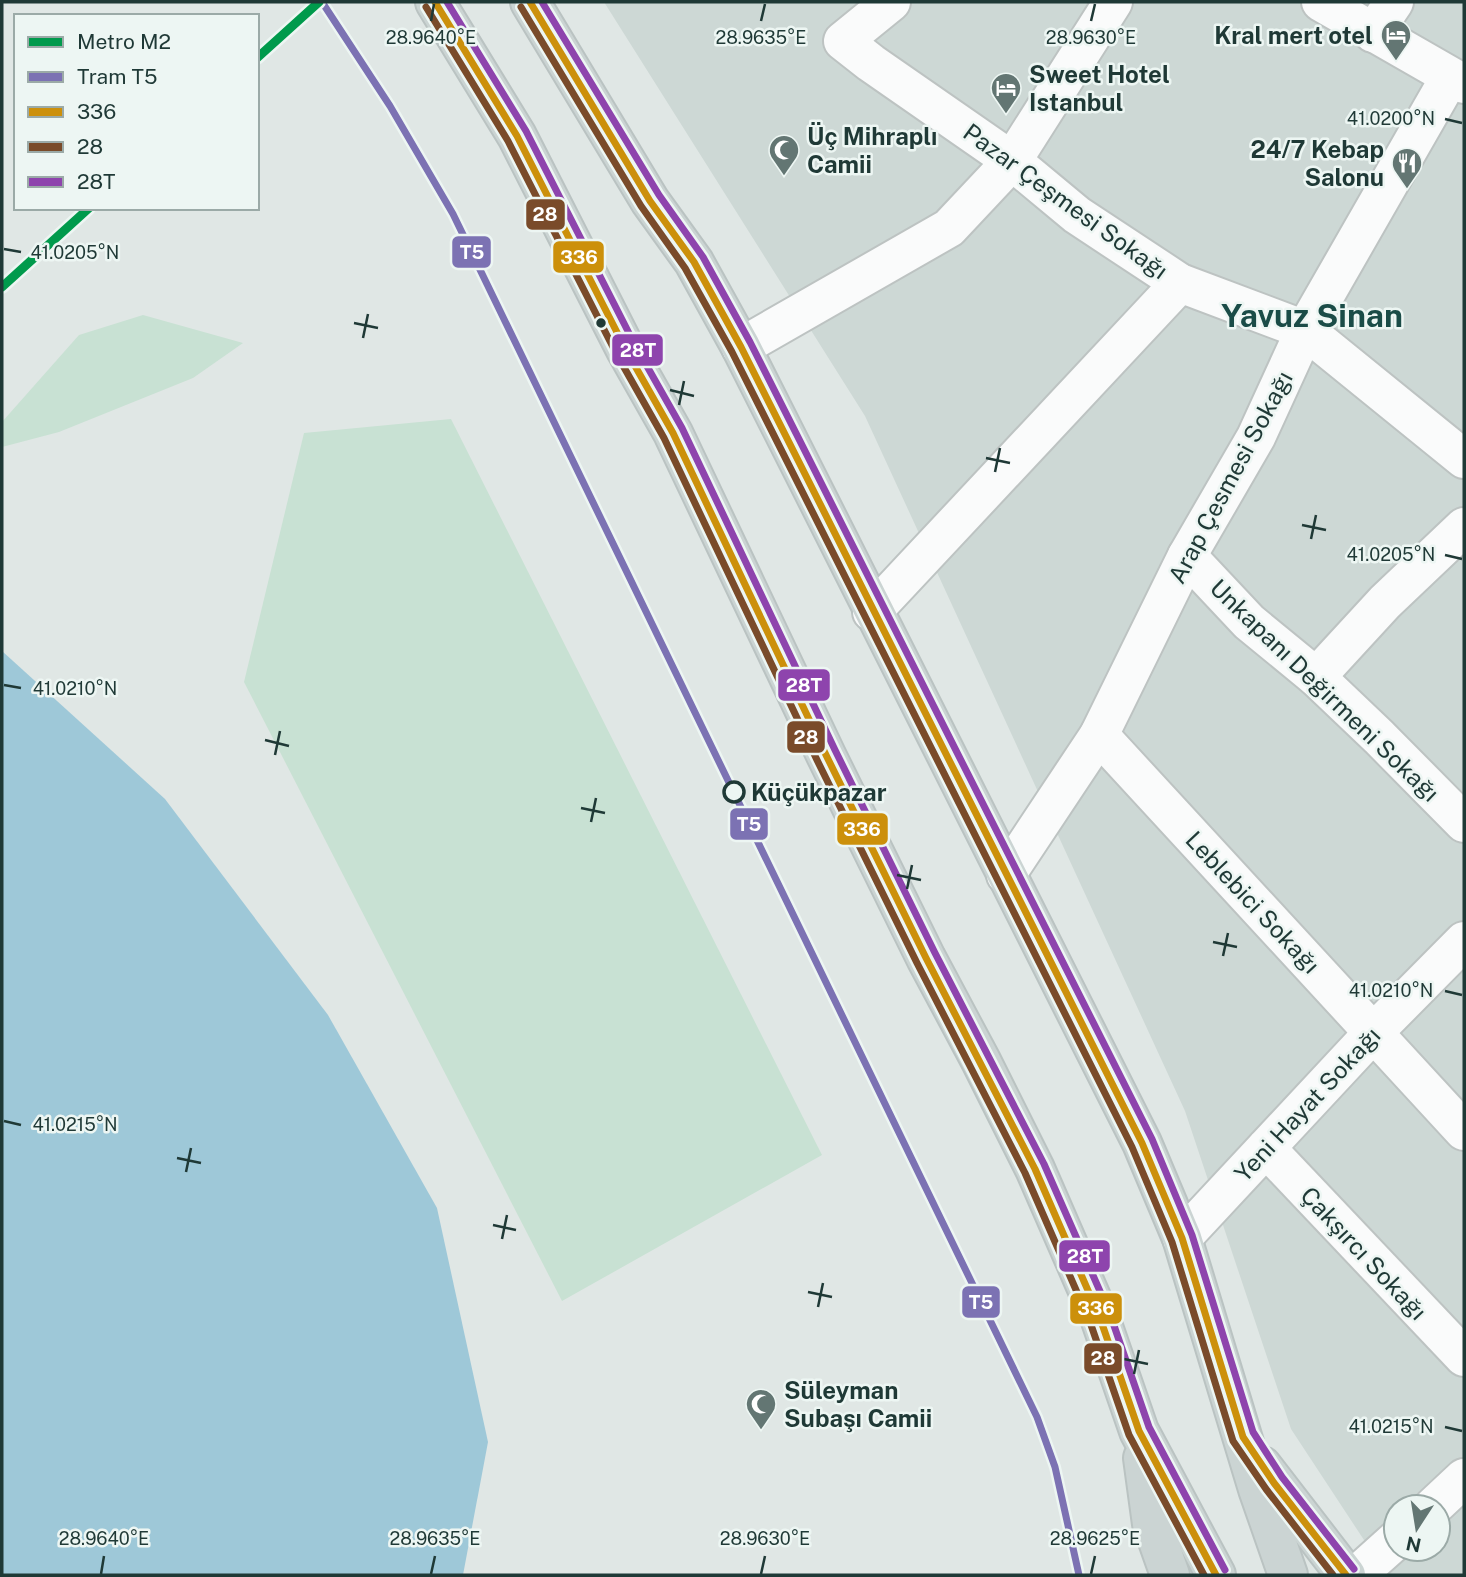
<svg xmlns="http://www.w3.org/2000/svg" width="1466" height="1577" viewBox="0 0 1466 1577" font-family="'Public Sans',sans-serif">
<rect width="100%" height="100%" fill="#e0e7e5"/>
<path fill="#cdd8d5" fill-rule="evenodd" d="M604 2H1464V1575H1387L1291 1429 1185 1111 865 416ZM1396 1507H1438V1549H1396Z"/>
<g fill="#c8e1d3">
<path d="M143 315 243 343 193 378 59 432 2 447V422L79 335Z"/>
<path d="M451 419 822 1155 562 1301 244 682 304 433Z"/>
</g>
<path fill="#9ec8d8" d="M2 651 165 799 328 1015 437 1208 488 1442 463 1575H2Z"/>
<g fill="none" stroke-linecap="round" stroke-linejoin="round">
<g stroke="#bdc3c2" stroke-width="42">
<g id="street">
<path d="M891 2 843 41 871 63 1012 161 1077 215 1180 283 1305 330 1464 459"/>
<path d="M1321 2 1464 84"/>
<path d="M1373 33 1394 2"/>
<path d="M741 347 949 228 1012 161 1113 2"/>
<path d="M1187 556 1249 622 1316 677 1379 737 1464 823"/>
<path d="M872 612 1180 283"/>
<path d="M1316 677 1385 602 1464 527"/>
<path d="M1099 735 1464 1131"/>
<path d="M1006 875 1099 735 1187 556 1256 437 1305 330 1450 77"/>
<path d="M1266 1148 1464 1357"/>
<path d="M1182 1238 1373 1033 1464 941"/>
<path d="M1433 1507 1464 1478"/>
<path d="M1357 1575 1396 1540"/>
</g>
</g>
<g stroke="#bac3c2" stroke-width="42">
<g id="primary">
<path d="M435 2 517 136 626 350 673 433 826 755 926 958 981 1061 1035 1169 1100 1318 1139 1431 1216 1575"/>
<path d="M530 2 650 201 694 262 741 347 1142 1143 1182 1238 1258 1489 1288 1575"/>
<path d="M1143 1458 1152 1524 1170 1575"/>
<path d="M1262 1466 1346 1575"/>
</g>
</g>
<use href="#street" stroke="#fafbfb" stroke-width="38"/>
<use href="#primary" stroke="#cbd4d3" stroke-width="38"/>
<g stroke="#edf6f3" stroke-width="12">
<g id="bus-1">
<path d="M435 2 517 136 626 350 673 433 826 755 926 958 1035 1169 1100 1318 1139 1431 1216 1575"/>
<path d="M530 2 650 201 694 262 741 347 1142 1143 1182 1238 1243 1437 1274 1483 1346 1575"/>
</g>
</g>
<g stroke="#edf6f3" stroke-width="12">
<g id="bus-2">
<path d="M426 7 508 141 617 355 664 438 817 760 917 963 1025 1173 1090 1322 1129 1435 1204 1575"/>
<path d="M521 7 641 206 685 268 732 352 1132 1147 1172 1242 1233 1441 1266 1489 1333 1575"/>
</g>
</g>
<g stroke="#edf6f3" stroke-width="12">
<g id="bus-3">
<path d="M447 2 526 131 635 345 682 428 835 750 935 953 1044 1164 1110 1314 1149 1427 1225 1570"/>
<path d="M542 2 659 195 703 257 750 342 1152 1139 1192 1235 1253 1432 1282 1477 1354 1569"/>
</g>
</g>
<use href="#bus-1" stroke="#cc900b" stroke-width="7"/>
<use href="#bus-2" stroke="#7a4b2a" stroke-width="7"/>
<use href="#bus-3" stroke="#8e44ad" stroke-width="7"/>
<g stroke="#edf6f3" stroke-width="12">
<path id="tram-1" d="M322 2 390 106 453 214 1037 1417 1055 1467 1079 1575"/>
</g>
<use href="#tram-1" stroke="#7c72b3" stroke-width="7"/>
<g stroke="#edf6f3" stroke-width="14">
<g id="metro-1">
<path d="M257 58 319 2"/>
<path d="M2 287 89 208"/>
</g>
</g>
<use href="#metro-1" stroke="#009a4c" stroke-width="9"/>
</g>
<path fill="none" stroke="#1f3936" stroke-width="2.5" d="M431 21 434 4M761 21 765 4M1091 21 1095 4M1445 119 1462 123M4 249 21 252M354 323 378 328M363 338 368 314M670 390 694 396M679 405 684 381M986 458 1010 463M995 472 1000 448M1302 525 1326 530M1311 539 1316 515M1445 555 1462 559M4 685 21 688M265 740 289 746M275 755 280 731M581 808 605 813M591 822 596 798M897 875 921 880M907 889 912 865M1213 942 1237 947M1223 956 1228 933M1445 991 1462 995M4 1121 21 1125M177 1158 201 1163M186 1172 191 1148M493 1225 516 1230M502 1239 507 1215M808 1292 832 1297M818 1307 823 1283M1124 1359 1148 1364M1134 1374 1139 1350M1445 1427 1462 1431M101 1574 104 1556M431 1574 435 1556M761 1574 765 1556M1091 1574 1095 1556"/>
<defs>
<g id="hotel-pin" transform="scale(1.575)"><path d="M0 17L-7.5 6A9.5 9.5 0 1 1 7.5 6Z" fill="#637673" stroke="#edf6f3"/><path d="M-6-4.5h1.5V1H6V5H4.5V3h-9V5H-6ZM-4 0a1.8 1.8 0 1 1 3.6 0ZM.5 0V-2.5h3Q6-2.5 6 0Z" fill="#fff"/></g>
<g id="mosque-pin" transform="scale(1.575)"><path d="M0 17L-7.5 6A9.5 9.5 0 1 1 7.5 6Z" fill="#637673" stroke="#edf6f3"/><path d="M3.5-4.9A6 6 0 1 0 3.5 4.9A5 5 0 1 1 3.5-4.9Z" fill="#fff"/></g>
<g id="restaurant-pin" transform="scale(1.575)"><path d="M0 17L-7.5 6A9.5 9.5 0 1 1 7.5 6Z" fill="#637673" stroke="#edf6f3"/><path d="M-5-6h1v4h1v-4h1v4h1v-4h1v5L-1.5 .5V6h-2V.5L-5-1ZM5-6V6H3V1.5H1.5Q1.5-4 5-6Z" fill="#fff"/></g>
</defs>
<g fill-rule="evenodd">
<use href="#hotel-pin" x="1396" y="35"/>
<use href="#hotel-pin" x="1006" y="88"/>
<use href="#mosque-pin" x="784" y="150"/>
<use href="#restaurant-pin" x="1407" y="163"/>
<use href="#mosque-pin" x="761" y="1404"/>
</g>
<circle fill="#1f3936" stroke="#edf6f3" stroke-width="2.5" cx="601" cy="323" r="6"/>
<circle fill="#edf6f3" stroke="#1f3936" stroke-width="3.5" cx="734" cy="792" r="10"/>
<g text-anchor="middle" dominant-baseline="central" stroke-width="5" stroke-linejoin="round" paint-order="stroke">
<g font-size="24" font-weight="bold" fill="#1f3936" stroke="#edf6f3" text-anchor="start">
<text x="1373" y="35" text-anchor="end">Kral mert otel</text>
<text x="1029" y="74">Sweet Hotel<tspan x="1029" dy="28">Istanbul</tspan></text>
<text x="807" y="136">Üç Mihraplı<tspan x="807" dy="28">Camii</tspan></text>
<text x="1384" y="149" text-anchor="end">24/7 Kebap<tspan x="1384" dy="28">Salonu</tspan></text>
<text x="784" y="1390">Süleyman<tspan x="784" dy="28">Subaşı Camii</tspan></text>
</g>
<g font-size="24" fill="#1f3936" stroke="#edf6f3">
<text transform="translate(1066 201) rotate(36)">Pazar Çeşmesi Sokağı</text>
<text transform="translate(1230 477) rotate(-62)">Arap Çesmesi Sokağı</text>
<text transform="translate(1325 690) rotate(44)">Unkapanı Değirmeni Sokağı</text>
<text transform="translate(1253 902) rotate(47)">Leblebici Sokağı</text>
<text transform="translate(1307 1104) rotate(-47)">Yeni Hayat Sokağı</text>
<text transform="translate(1364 1253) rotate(47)">Çakşırcı Sokağı</text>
</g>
<g font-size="24" font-weight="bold" fill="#1f3936" stroke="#edf6f3" text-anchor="start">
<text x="751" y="792">Küçükpazar</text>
</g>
<g font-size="32" font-weight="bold" fill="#1a4c47" stroke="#edf6f3">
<text x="1312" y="315">Yavuz Sinan</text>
</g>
</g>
<g font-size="18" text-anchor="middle" fill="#1f3936" stroke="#edf6f3" stroke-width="5" stroke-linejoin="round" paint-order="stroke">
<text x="431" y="44">28.9640°E</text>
<text x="761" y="44">28.9635°E</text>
<text x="1091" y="44">28.9630°E</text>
<text x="1391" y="125">41.0200°N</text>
<text x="75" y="259">41.0205°N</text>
<text x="1391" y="561">41.0205°N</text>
<text x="75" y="695">41.0210°N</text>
<text x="1391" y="997">41.0210°N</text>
<text x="75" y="1131">41.0215°N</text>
<text x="1391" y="1433">41.0215°N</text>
<text x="104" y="1545">28.9640°E</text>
<text x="435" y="1545">28.9635°E</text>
<text x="765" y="1545">28.9630°E</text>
<text x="1095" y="1545">28.9625°E</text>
</g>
<g stroke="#edf6f3" stroke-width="2.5">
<rect x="525" y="198" width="41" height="33" rx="7" fill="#7a4b2a"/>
<rect x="451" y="235" width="41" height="34" rx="7" fill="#7c72b3"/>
<rect x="552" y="240" width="53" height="34" rx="7" fill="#cc900b"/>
<rect x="611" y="333" width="53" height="34" rx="7" fill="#8e44ad"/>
<rect x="777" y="668" width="54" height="34" rx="7" fill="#8e44ad"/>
<rect x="786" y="720" width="40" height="34" rx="7" fill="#7a4b2a"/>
<rect x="729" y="807" width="40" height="34" rx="7" fill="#7c72b3"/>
<rect x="836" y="812" width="53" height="34" rx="7" fill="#cc900b"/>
<rect x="1058" y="1239" width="53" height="34" rx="7" fill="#8e44ad"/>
<rect x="961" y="1285" width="40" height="34" rx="7" fill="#7c72b3"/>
<rect x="1069" y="1292" width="54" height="33" rx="7" fill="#cc900b"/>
<rect x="1083" y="1342" width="40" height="33" rx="7" fill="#7a4b2a"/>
</g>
<g font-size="19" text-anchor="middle" font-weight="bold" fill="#fff">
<text x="545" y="221">28</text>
<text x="472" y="259">T5</text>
<text x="579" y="264">336</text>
<text x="638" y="357">28T</text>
<text x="804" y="692">28T</text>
<text x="806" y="744">28</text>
<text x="749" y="831">T5</text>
<text x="862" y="836">336</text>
<text x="1085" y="1263">28T</text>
<text x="981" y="1309">T5</text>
<text x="1096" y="1315">336</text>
<text x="1103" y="1365">28</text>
</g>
<rect width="1466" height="1577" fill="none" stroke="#1f3936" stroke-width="7"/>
<rect x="14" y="14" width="245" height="196" fill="#edf6f3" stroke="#9baaa7" stroke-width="2"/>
<rect x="28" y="37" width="35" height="10" fill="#009a4c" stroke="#9baaa7" stroke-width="2"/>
<text x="77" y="49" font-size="21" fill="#1f3936">Metro M2</text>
<rect x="28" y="72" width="35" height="10" fill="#7c72b3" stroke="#9baaa7" stroke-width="2"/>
<text x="77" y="84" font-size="21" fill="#1f3936">Tram T5</text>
<rect x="28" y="107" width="35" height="10" fill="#cc900b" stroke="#9baaa7" stroke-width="2"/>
<text x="77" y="119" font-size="21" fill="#1f3936">336</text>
<rect x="28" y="142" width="35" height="10" fill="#7a4b2a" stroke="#9baaa7" stroke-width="2"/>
<text x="77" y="154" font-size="21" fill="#1f3936">28</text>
<rect x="28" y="177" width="35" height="10" fill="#8e44ad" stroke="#9baaa7" stroke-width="2"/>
<text x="77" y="189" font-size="21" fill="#1f3936">28T</text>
<g transform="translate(1417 1528) rotate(192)"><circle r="33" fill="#edf6f3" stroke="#9baaa7" stroke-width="2"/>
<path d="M0-5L12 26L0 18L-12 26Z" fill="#637673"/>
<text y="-10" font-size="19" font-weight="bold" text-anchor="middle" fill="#1f3936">N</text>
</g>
</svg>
